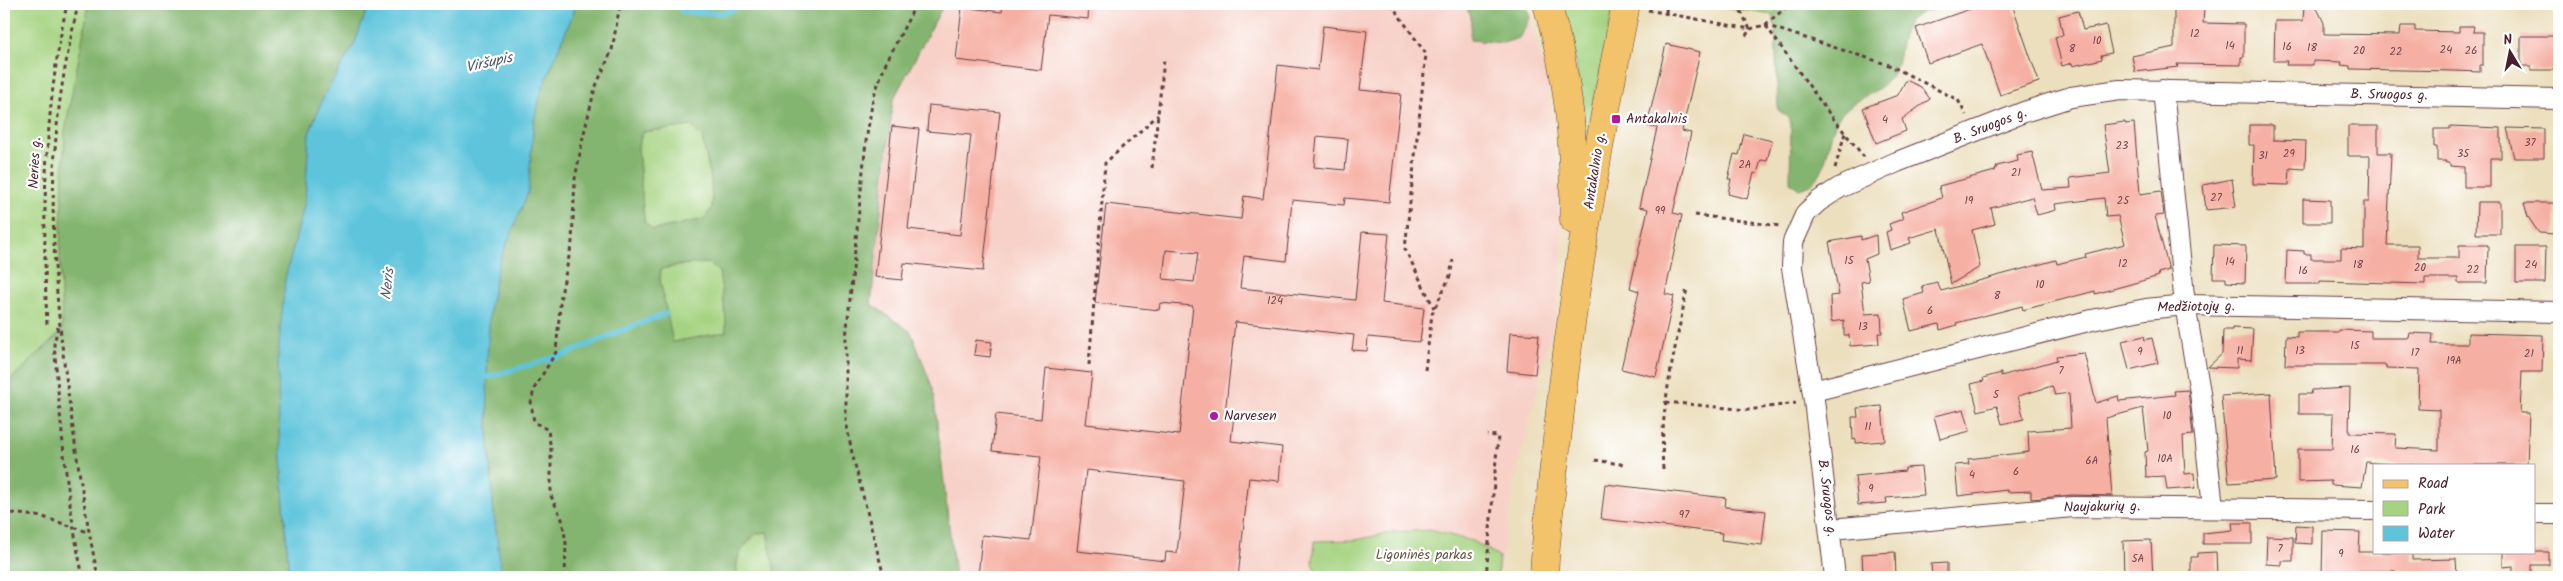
<svg xmlns="http://www.w3.org/2000/svg" width="2563" height="581" viewBox="0 0 2563 581" font-family="Kalam,sans-serif">
<rect width="100%" height="100%" fill="#fff"/>
<filter id="ink" filterUnits="userSpaceOnUse"><feTurbulence type="fractalNoise" baseFrequency=".02" numOctaves="2"/><feDisplacementMap in="SourceGraphic" scale="10" xChannelSelector="R" yChannelSelector="G"/><feConvolveMatrix kernelMatrix="1 2 1 2 8 2 1 2 1" color-interpolation-filters="sRGB"/></filter>
<filter id="wash" filterUnits="userSpaceOnUse"><feTurbulence type="fractalNoise" baseFrequency=".0096" numOctaves="4" result="noise"/><feDisplacementMap in="SourceGraphic" scale="20" xChannelSelector="R" yChannelSelector="G"/><feGaussianBlur stdDeviation="1.12" result="paint"/><feColorMatrix in="noise" values="0 0 0 0 0 0 0 0 0 0 0 0 0 0 0 0 0 1.4 0 .05"/><feComposite in="paint" operator="in"/></filter>
<g filter="url(#wash)">
<rect width="100%" height="100%" fill="#ecdfbe"/>
<path fill="#f7d1c8" d="M944 4H1464L1471 16 1470 40 1519 38 1530 18 1548 86 1562 220 1561 275 1557 307 1513 489 1499 577H955L939 425 871 304 893 100Z"/>
<g fill="#a5d381" stroke="#787956">
<path d="M4 4H89L65 131 60 252 62 331 4 386Z"/>
<path d="M1559 4H1614L1588 134H1585C1580 89 1575 46 1559 4Z"/>
<path d="M1705 4H1784L1772 15Z"/>
<path d="M692 126 702 138 711 179 712 208 704 219 653 230 644 221 638 146 643 132Z"/>
<path d="M709 263 719 272 726 318V332L672 342 660 280 661 269 688 264Z"/>
<path d="M1430 530 1472 541 1499 556 1497 577H1316L1313 562 1315 541 1356 540 1393 532Z"/>
<path d="M767 532 776 577H738C733 557 743 547 757 533Z"/>
</g>
<g fill="#84b56f" stroke="#676a4d" fill-rule="evenodd">
<path d="M89 4H369L354 45 323 97 309 134 305 202 285 279 279 429 289 577H4V386L62 331 60 253 65 131Z"/>
<path d="M577 4H944L893 100 871 304 911 332 933 389 955 577H776L767 532 757 533C743 547 733 557 738 577H502L494 516 488 433 487 361 490 307 498 265 528 192 534 119 542 89ZM692 126 702 138 711 179 712 208 704 219 653 230 644 221 638 146 642 132ZM709 263 719 272 726 318V332L673 342 660 280 661 269 688 264Z"/>
<path d="M1464 4H1525L1530 18 1519 38 1503 43 1470 40 1471 16Z"/>
<path d="M1784 4H1951C1938 8 1918 11 1909 21 1898 34 1903 62 1890 78 1876 96 1848 100 1837 120 1824 144 1831 182 1799 189L1790 182 1791 124 1787 116 1778 110 1775 26 1772 15Z"/>
</g>
<path fill="#5dc4db" stroke="#547283" d="M369 4H577L542 89 534 119 528 192 498 265 490 307 487 361 488 434 494 516 502 577H289L279 429 278 357 285 279 305 202 309 134 323 97 354 45Z"/>
<g fill="none" stroke-linecap="round" stroke-linejoin="round">
<g stroke="#5dc4db" stroke-width="5.5">
<path d="M677 4 683 12 723 13 735 9V4"/>
<path d="M488 377 567 354 630 327 666 314"/>
</g>
</g>
<g id="blocks">
<g fill="#f6afa3" fill-rule="evenodd">
<path d="M1003 4H1089L1088 19 1048 15 1041 70 956 60 962 7 1002 12Z"/>
<path d="M1984 4H2012L2039 82 2000 95 1982 44 1928 63 1916 28Z"/>
<path d="M2174 4H2192V7H2204L2203 23 2244 24V57H2241V65L2177 64 2178 67 2135 72 2132 56 2174 47Z"/>
<path d="M2304 4H2315L2324 23V34L2400 35 2401 26H2415V31L2459 32V26H2474L2473 32H2483V65H2480V72L2455 71 2350 69V66L2341 65 2342 62 2313 61V65H2286L2287 61H2274L2275 21H2303Z"/>
<path d="M2078 11 2083 30 2106 25 2112 53 2101 55 2102 59 2073 66 2072 63 2062 66 2055 37 2063 35 2059 16Z"/>
<path d="M1323 26 1367 31 1360 90 1401 94 1389 202 1345 198 1344 205 1292 200 1286 261 1244 256 1240 288 1355 300 1362 232 1389 234 1382 303 1424 308 1420 342 1368 337 1367 351 1352 350 1354 335 1235 322 1225 414 1234 415 1231 441 1282 447 1279 481 1249 478 1238 577H978L982 535 1031 540 1041 456 992 451 996 414 1041 419 1046 368 1092 373 1086 424 1179 435 1193 306 1160 303 1159 310 1095 303 1106 204 1241 219 1244 196 1263 199 1278 65 1318 70ZM1317 136 1348 139 1345 170 1314 167ZM1166 250 1198 253 1194 282 1163 279ZM1086 470 1185 481 1177 553 1166 552 1165 561 1077 551Z"/>
<path d="M2521 36H2559V70H2531V66H2521Z"/>
<path d="M1666 44 1700 52 1682 131 1691 133 1673 213 1682 215 1665 294 1674 296 1656 377 1621 369 1639 291 1630 288 1648 209 1639 207 1657 128 1647 126Z"/>
<path d="M1906 80 1921 87 1930 99 1902 119 1906 131 1876 143 1863 108 1898 95Z"/>
<path d="M929 105 1000 112 983 271 904 263 902 280 875 277 892 126 919 129 908 229 960 235 971 135 927 131Z"/>
<path d="M2125 122V124L2134 123 2140 194 2161 191 2164 215 2155 216 2169 270 2158 273 2159 276 2095 294V291L2023 310 2022 306 1956 323 1957 325 1940 330 1939 324 1911 331 1903 299 1924 293 1922 286 1937 282 1941 291 2056 260 2057 264 2086 257 2085 254 2125 244 2118 216 2106 217 2104 198 2055 204 2056 210 2037 215 2032 197 1991 208 1995 224 1972 230 1980 267 1951 284 1939 229 1909 238 1911 243 1890 250 1886 232 1891 230 1889 224 1903 219 1901 212 1942 198 1939 186 1995 171 1997 166 2018 161 2017 155 2032 152 2042 190 2071 188 2070 178 2110 173 2103 125Z"/>
<path d="M2249 125H2273V140L2306 141 2305 169 2290 168 2289 185 2253 184 2254 145H2249Z"/>
<path d="M2348 126H2378V153H2391L2387 245H2418V258H2459V245H2488L2487 283H2458V278H2425V284L2320 281V284H2286L2287 250 2304 251V254H2311V259H2341V248L2364 249V202H2369L2370 156H2348Z"/>
<path d="M2450 126 2501 128V158H2490V187H2464V167L2450 166V163H2446L2447 161H2437V147H2434V129H2450Z"/>
<path d="M2507 128 2544 129V158H2514Z"/>
<path d="M1744 134 1772 141 1767 161 1761 160 1757 174 1754 173 1747 199 1728 194 1731 179H1728L1734 154 1739 155Z"/>
<path d="M2232 179 2236 207 2206 210 2203 185Z"/>
<path d="M2303 199 2330 200V223H2303Z"/>
<path d="M2477 202H2500V234H2476Z"/>
<path d="M2524 203H2556L2555 234 2539 233 2528 217Z"/>
<path d="M1876 235 1877 254 1865 259 1869 281 1861 282 1865 314 1881 313 1882 333H1878L1879 344 1850 346 1849 335H1844V320L1831 322 1830 296 1839 295 1829 242 1861 236V240Z"/>
<path d="M2214 245 2246 246 2245 283 2226 282V278H2213Z"/>
<path d="M2516 247H2546L2545 283H2516Z"/>
<path d="M2232 328 2253 329 2251 360 2237 359V368L2208 367 2222 354 2223 330H2232Z"/>
<path d="M2339 330 2371 331V338H2409L2410 333 2433 334 2432 344H2468V333L2543 335 2542 372H2522L2520 413H2529L2527 465H2396L2366 462 2362 487 2331 485V481L2298 482V449H2332L2333 414H2299V394H2311L2312 390 2350 388 2349 433 2396 434 2395 448 2439 450V410L2418 409 2419 369 2386 368V365H2285L2286 336 2297 337V332H2339Z"/>
<path d="M1510 333 1539 335 1535 374 1507 371Z"/>
<path d="M2144 336 2145 340 2152 338 2158 363 2129 370 2122 341Z"/>
<path d="M976 340 992 342 990 357 974 355Z"/>
<path d="M2084 353 2096 403 2118 396 2119 401 2175 395 2174 391 2188 390 2193 435 2183 436 2185 474 2194 473 2195 488 2167 490 2165 476 2146 477 2145 452 2148 451 2143 408 2106 418 2112 496 2072 495 2031 499V491L2007 492V490L1958 496 1955 465 1969 464 1968 459 2029 452 2028 431 2071 428 2069 393 2055 395 2052 386 2018 396 2024 419 2002 424 1997 406 1978 411 1971 384 1984 381 1983 378 2001 373V376L2057 360 2056 356Z"/>
<path d="M2271 393 2276 480 2229 483 2221 396Z"/>
<path d="M1882 406 1885 441 1856 443V439L1853 440 1852 417H1858L1857 408Z"/>
<path d="M1964 409 1970 431 1940 439 1934 416Z"/>
<path d="M1921 467 1924 495 1886 498 1887 503 1858 505 1855 476 1905 471V468Z"/>
<path d="M1605 484 1726 498 1725 507 1766 511 1762 545 1721 540 1722 533 1601 519Z"/>
<path d="M2232 523H2252V544H2203V533L2233 530Z"/>
<path d="M2296 525 2312 526V544L2295 543Z"/>
<path d="M2323 531 2360 532 2359 552H2412V560L2456 559 2457 577 2395 576V571H2359V577L2322 576Z"/>
<path d="M2267 536 2293 537V561H2282V565L2266 564Z"/>
<path d="M2151 540 2153 577H2124L2123 541Z"/>
<path d="M1895 552 1896 577 1863 576 1862 554Z"/>
<path d="M2216 552 2217 577H2191V557H2198V553Z"/>
<path d="M2503 552H2549V565H2531V577H2513V566L2503 567Z"/>
<path d="M1947 563V577H1932L1931 564Z"/>
</g>
</g>
</g>
<g filter="url(#ink)">
<use href="#blocks" fill-opacity="0" stroke="#623c41" stroke-width="1"/>
<g fill="none" stroke-linecap="round" stroke-linejoin="round">
<g stroke="#623c41" stroke-width="22">
<g id="minor">
<path d="M2163 90 2185 305 2200 392 2213 507"/>
<path d="M1813 391 2092 320 2146 309 2185 305 2559 312"/>
<path d="M2534 514H2559"/>
<path d="M1831 529 2073 507 2374 510"/>
<path d="M1835 577 1814 400 1792 268 1793 242 1806 213 1819 201 1839 188 1897 162 2024 112 2071 97 2120 90 2559 99"/>
</g>
</g>
<g stroke="#623c41" stroke-width="29">
<g id="primary">
<path d="M1547 4C1570 79 1574 142 1574 220"/>
<path d="M1544 577C1546 528 1553 479 1558 430 1573 287 1598 145 1626 4"/>
</g>
</g>
<g stroke="#623c41" stroke-width="3" stroke-dasharray="4 4" stroke-linecap="butt">
<path d="M78 4C71 38 63 73 59 108 46 213 57 317 72 421 79 473 87 525 98 577"/>
<path d="M1391 4 1426 54 1405 249 1434 308"/>
<path d="M1737 4 1750 29 1744 39"/>
<path d="M1648 10 1750 29 1765 25 1790 4"/>
<path d="M1666 12 1667 4"/>
<path d="M1765 25 1889 65 1958 100 1966 115"/>
<path d="M1766 26 1825 108 1864 157"/>
<path d="M1152 168 1164 60"/>
<path d="M1835 168 1845 133"/>
<path d="M1695 215 1781 226"/>
<path d="M47 324C42 216 44 110 67 4"/>
<path d="M58 327 54 344C61 422 66 500 83 577"/>
<path d="M1089 365 1105 163 1158 115"/>
<path d="M1425 370 1432 314 1450 276 1453 260"/>
<path d="M1666 402 1748 410 1796 403"/>
<path d="M1595 460 1626 465"/>
<path d="M1663 469C1659 408 1676 348 1687 288"/>
<path d="M4 512 43 517 88 532"/>
<path d="M565 577 566 543 562 519 551 496V450L548 430 534 422 531 403 534 389 556 352 561 295 572 242 575 179 583 137 595 88 612 50 620 4"/>
<path d="M884 577 852 453 846 421V338L866 141 873 98 885 65 916 4"/>
<path d="M1279 577H1284"/>
<path d="M1486 577 1498 436 1487 435"/>
</g>
<use href="#minor" stroke="#fff" stroke-width="20"/>
<use href="#primary" stroke="#f2c36a" stroke-width="28"/>
</g>
</g>
<g fill="#b5179e" stroke="#fff" stroke-width="2">
<rect x="1611" y="114" width="10" height="10" rx="2.5"/>
<circle cx="1214" cy="416" r="5"/>
</g>
<g text-anchor="middle" dominant-baseline="central" stroke-width="4.5" stroke-linejoin="round" paint-order="stroke">
<g font-size="11" fill="#754349">
<text x="2195" y="34">12</text>
<text x="2097" y="41">10</text>
<text x="2230" y="46">14</text>
<text x="2287" y="47">16</text>
<text x="2312" y="48">18</text>
<text x="2072" y="49">8</text>
<text x="2446" y="50">24</text>
<text x="2359" y="51">20</text>
<text x="2471" y="51">26</text>
<text x="2396" y="52">22</text>
<text x="1885" y="120">4</text>
<text x="2530" y="143">37</text>
<text x="2122" y="146">23</text>
<text x="2289" y="154">29</text>
<text x="2463" y="154">35</text>
<text x="2263" y="156">31</text>
<text x="1745" y="165">2A</text>
<text x="2016" y="173">21</text>
<text x="2216" y="198">27</text>
<text x="1969" y="201">19</text>
<text x="2123" y="201">25</text>
<text x="1660" y="211">99</text>
<text x="1849" y="261">15</text>
<text x="2230" y="262">14</text>
<text x="2123" y="264">12</text>
<text x="2358" y="265">18</text>
<text x="2531" y="265">24</text>
<text x="2420" y="268">20</text>
<text x="2473" y="270">22</text>
<text x="2303" y="271">16</text>
<text x="2040" y="285">10</text>
<text x="1997" y="296">8</text>
<text x="1275" y="301">124</text>
<text x="1930" y="311">6</text>
<text x="1863" y="327">13</text>
<text x="2355" y="346">15</text>
<text x="2240" y="351">11</text>
<text x="2300" y="351">13</text>
<text x="2140" y="352">9</text>
<text x="2415" y="353">17</text>
<text x="2529" y="354">21</text>
<text x="2454" y="361">19A</text>
<text x="2061" y="371">7</text>
<text x="1996" y="395">5</text>
<text x="2167" y="416">10</text>
<text x="1868" y="427">11</text>
<text x="2355" y="450">16</text>
<text x="2165" y="459">10A</text>
<text x="2092" y="461">6A</text>
<text x="2016" y="472">6</text>
<text x="1972" y="475">4</text>
<text x="1871" y="489">9</text>
<text x="1684" y="515">97</text>
<text x="2280" y="549">7</text>
<text x="2341" y="554">9</text>
<text x="2138" y="559">5A</text>
</g>
<g font-size="14" fill="#4a1f2b" stroke="#fff">
<text transform="translate(2389 95) rotate(1)">B. Sruogos g.</text>
<text transform="translate(1990 126) rotate(-21)">B. Sruogos g.</text>
<text transform="translate(35 163) rotate(-87)">Neries g.</text>
<text transform="translate(1595 171) rotate(-81)">Antakalnio g.</text>
<text transform="translate(2196 307) rotate(-1)">Medžiotojų g.</text>
<text transform="translate(1827 498) rotate(83)">B. Sruogos g.</text>
<text transform="translate(2102 507) rotate(-1)">Naujakurių g.</text>
</g>
<g font-size="14" fill="#4a1f2b" stroke="#fff" text-anchor="start">
<text x="1626" y="119">Antakalnis</text>
<text x="1224" y="416">Narvesen</text>
</g>
<g font-size="14" fill="#655545" stroke="#fff">
<text x="1424" y="555">Ligoninės parkas</text>
</g>
<g font-size="15" font-style="italic" fill="#515969" stroke="#fff">
<text transform="translate(489 63) rotate(-13)">Viršupis</text>
<text transform="translate(388 284) rotate(-84)">Neris</text>
</g>
</g>
<rect width="2563" height="581" fill="none" stroke="#fff" stroke-width="20"/>
<rect x="2373" y="464" width="162" height="90" fill="#ffffff" stroke="#b7a5aa"/>
<rect x="2383" y="480" width="25" height="8" fill="#f2c36a" stroke="#b7a5aa"/>
<text x="2418" y="488" font-size="15" fill="#4a1f2b">Road</text>
<rect x="2383" y="501" width="25" height="15" fill="#a5d381" stroke="#b7a5aa"/>
<text x="2418" y="514" font-size="15" fill="#4a1f2b">Park</text>
<rect x="2383" y="526" width="25" height="15" fill="#5dc4db" stroke="#b7a5aa"/>
<text x="2418" y="538" font-size="15" fill="#4a1f2b">Water</text>
<g transform="translate(2510 52) rotate(350)" stroke="#ffffff" stroke-width="4" paint-order="stroke">
<path d="M0-4L9 19L0 12L-9 19Z" fill="#4a1f2b"/>
<text y="-8" font-size="14" font-weight="bold" text-anchor="middle" fill="#4a1f2b">N</text>
</g>
</svg>
